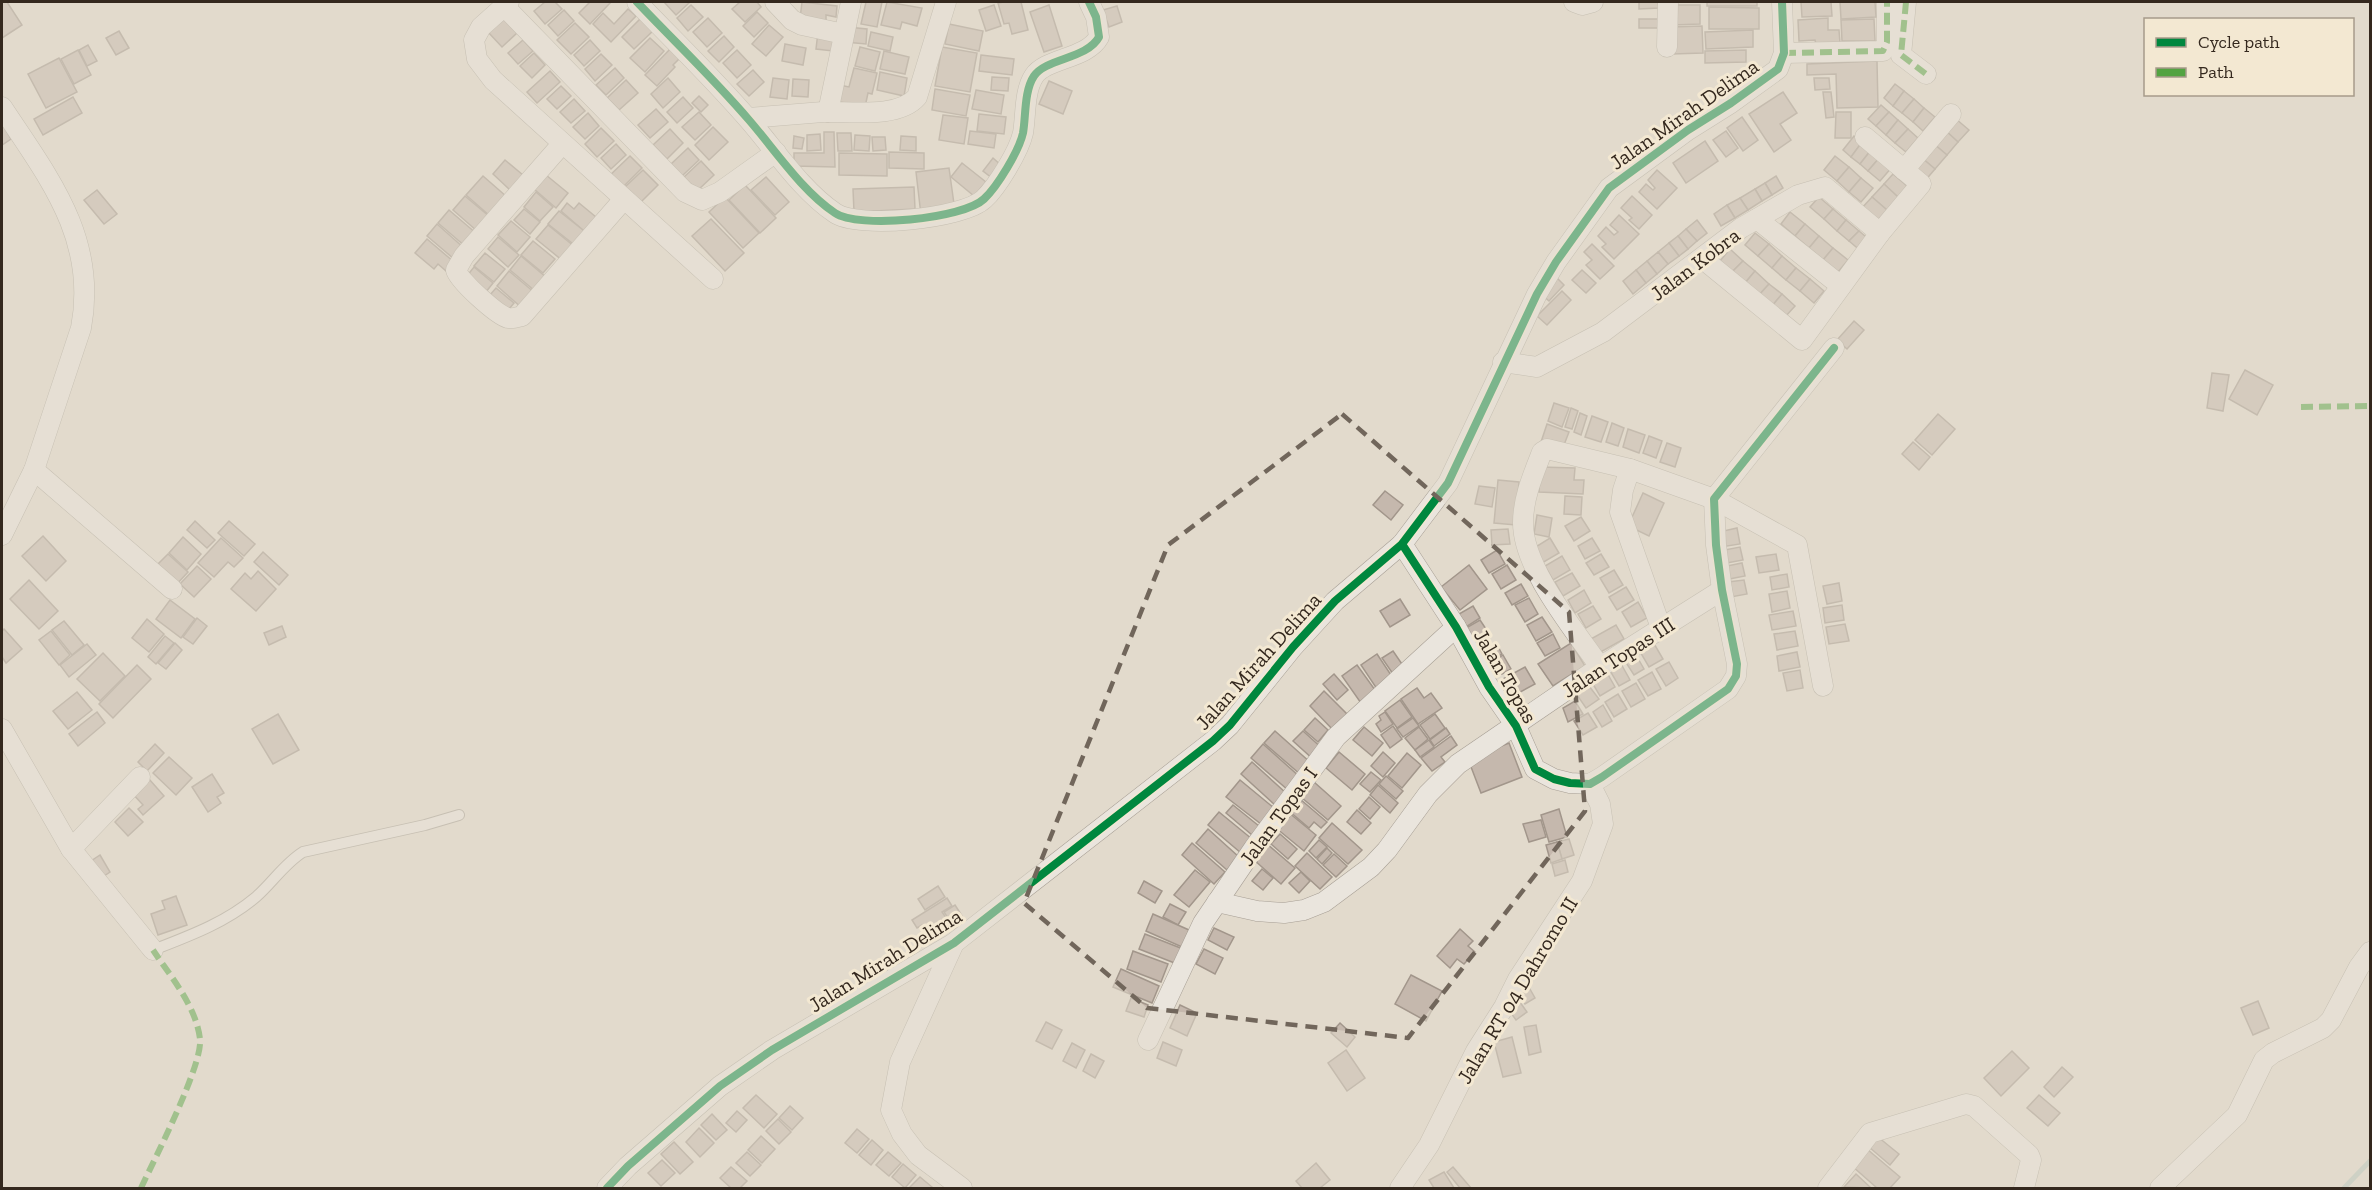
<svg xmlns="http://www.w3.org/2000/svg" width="2372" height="1190" viewBox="0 0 2372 1190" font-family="'Zilla Slab',serif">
<rect width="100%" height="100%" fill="#e2dacc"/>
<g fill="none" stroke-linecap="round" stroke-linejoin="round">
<path stroke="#b7c6bc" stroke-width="5" d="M2344 1188 2370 1161"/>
</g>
<g fill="#c5b8ad" stroke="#a2968b" stroke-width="1.5">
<path d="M2 2H7L22 25 2 38Z"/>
<path d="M545 2H555L562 9 545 24 534 11Z"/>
<path d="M590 2H611L590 24 579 13Z"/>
<path d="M664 2H690L676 15Z"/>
<path d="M740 2H757L761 7 745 22 732 9Z"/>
<path d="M802 2 837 6 836 17 826 15V22L800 19Z"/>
<path d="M866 2H882L877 27 861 24Z"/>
<path d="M887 2 922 8 917 26 902 22 900 29 881 25Z"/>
<path d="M1004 2H1021L1028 30 1012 34 1009 23 1004 24 998 3Z"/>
<path d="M1639 2H1658L1659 8 1639 9Z"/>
<rect x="1707" y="2" width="50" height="4"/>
<path d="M1801 2H1831L1832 16 1802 17Z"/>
<path d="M1840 2H1875L1876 17 1841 19Z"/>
<path d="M691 5 703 17 688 31 677 18Z"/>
<path d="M994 5 1001 26 986 31 979 10Z"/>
<path d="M1049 5 1062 46 1044 52 1030 12Z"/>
<path d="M1673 5H1700V24L1673 25Z"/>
<path d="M1117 6 1122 22 1109 27 1103 10Z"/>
<path d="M1709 7 1759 8V29H1709Z"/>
<path d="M628 9 636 16 611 42 593 24 603 13 614 24Z"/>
<path d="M564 10 574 21 558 36 548 25Z"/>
<path d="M757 12 768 23 754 37 743 26Z"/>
<path d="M642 17 655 29 634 49 622 37Z"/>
<path d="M503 18 517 33 502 47 488 32Z"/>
<path d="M708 18 722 33 707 47 693 32Z"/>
<path d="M1828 18V30H1839L1840 43 1816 44 1815 40 1799 41 1798 20Z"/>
<path d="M1639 19H1658L1659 28H1639Z"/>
<path d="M1874 19 1875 41H1842L1841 20Z"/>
<path d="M575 23 589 37 571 54 557 40Z"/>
<path d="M949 24 983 31 979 51 945 44Z"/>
<path d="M769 25 783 37 766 56 752 44Z"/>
<path d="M1702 26 1703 53 1672 54 1671 27Z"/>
<path d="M847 27 867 29 866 44 845 42Z"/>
<path d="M1753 30V47L1706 49 1705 32Z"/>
<path d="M119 31 129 48 116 55 106 38Z"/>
<path d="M818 32 836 35 833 51 816 49Z"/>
<path d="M871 32 893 37 890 51 868 46Z"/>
<path d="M724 36 734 47 719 62 708 51Z"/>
<path d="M650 38 664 51 645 72 630 58Z"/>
<path d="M523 40 533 51 518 64 508 53Z"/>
<path d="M590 40 600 51 584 66 574 55Z"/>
<path d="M785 44 806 48 803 65 782 61Z"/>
<path d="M88 45 97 61 87 66 79 50Z"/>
<path d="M672 47 682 56 673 65 675 67 657 86 645 75Z"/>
<path d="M860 47 880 52 875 71 855 66Z"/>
<path d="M942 47 977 53 970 92 935 86Z"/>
<path d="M78 50 91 75 74 84 61 59Z"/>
<path d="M737 50 751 65 737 78 723 63Z"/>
<path d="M1746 50V62L1705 63V51Z"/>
<path d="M884 51 909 57 905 74 880 69Z"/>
<path d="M534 53 545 65 532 78 520 66Z"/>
<path d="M601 54 612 65 595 81 585 69Z"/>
<path d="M981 55 1014 59 1012 75 979 71Z"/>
<path d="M59 58 77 92 46 108 28 74Z"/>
<path d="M1877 61 1878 107 1837 108 1836 74 1807 75V64Z"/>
<path d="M615 68 624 78 606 95 596 85Z"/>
<path d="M854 68 877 73 872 94 868 93 865 107 835 101 839 85 849 87Z"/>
<path d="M753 70 764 82 749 96 737 84Z"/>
<path d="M550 71 560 82 537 103 527 92Z"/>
<path d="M880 72 907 78 904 96 877 90Z"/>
<path d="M992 77 1009 78 1008 91 991 90Z"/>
<path d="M668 78 680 92 663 108 651 94Z"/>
<path d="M773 78 789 80 787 99 770 97Z"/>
<path d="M1814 78H1829L1830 89 1815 90Z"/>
<path d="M793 79 809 80 808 97 792 96Z"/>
<path d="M626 80 638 93 619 110 607 98Z"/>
<path d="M1049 81 1072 91 1063 114 1039 104Z"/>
<path d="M1895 84 1904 91 1893 106 1884 98Z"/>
<path d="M561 86 571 96 557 109 547 99Z"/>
<path d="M935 89 970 95 966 116 932 110Z"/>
<path d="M976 90 1004 95 1001 114 972 109Z"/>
<path d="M1904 91 1914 99 1902 113 1893 106Z"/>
<path d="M1783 92 1797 113 1780 124 1791 140 1774 152 1749 114Z"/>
<path d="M1823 92H1831L1834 117 1826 118Z"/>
<path d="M699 96 708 105 701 112 692 103Z"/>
<path d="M73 97 82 113 43 135 34 119Z"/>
<path d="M683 97 693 108 677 123 667 112Z"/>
<path d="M574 99 585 111 571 123 560 112Z"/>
<path d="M1914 99 1924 108 1913 122 1902 113Z"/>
<path d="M1881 105 1889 112 1876 126 1868 119Z"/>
<path d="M1924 108 1935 117 1923 131 1913 122Z"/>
<path d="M656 109 668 122 650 138 638 125Z"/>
<path d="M699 112 711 125 695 140 682 127Z"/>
<path d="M1836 112H1851V138H1835Z"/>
<path d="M1889 112 1898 120 1886 135 1876 126Z"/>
<path d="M588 113 599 126 585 139 573 127Z"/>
<path d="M979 114 1006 117 1004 134 977 131Z"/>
<path d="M943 115 968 118 964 144 939 140Z"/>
<path d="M1742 117 1758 140 1743 151 1727 128Z"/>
<path d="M1956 119 1969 130 1958 142 1946 131Z"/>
<path d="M1898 120 1908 129 1895 143 1886 135Z"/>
<path d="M2 123 11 139 2 145Z"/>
<path d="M713 127 728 142 709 160 695 145Z"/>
<path d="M601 128 614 141 597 157 585 144Z"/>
<path d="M670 129 683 143 667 159 653 145Z"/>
<path d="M1908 129 1918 138 1906 152 1895 143Z"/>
<path d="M970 131 996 134 994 148 968 144Z"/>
<path d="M1726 131 1738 148 1726 157 1713 140Z"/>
<path d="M1946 131 1958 142 1947 155 1934 144Z"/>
<path d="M824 132H834L835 167 794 166V153H824Z"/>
<path d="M837 133H851L852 151H838Z"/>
<path d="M820 134 821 150 807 151V135Z"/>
<path d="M855 135 870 136 869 151 854 150Z"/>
<path d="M794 136 804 138 802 149 793 148Z"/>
<path d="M901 136 916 137V151L900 150Z"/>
<path d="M1854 136 1862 142 1851 157 1843 150Z"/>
<path d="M872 137H885L886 150 873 151Z"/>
<path d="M1705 141 1718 161 1686 183 1673 163Z"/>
<path d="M1862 142 1871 150 1860 164 1851 157Z"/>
<path d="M616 144 626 155 611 169 601 158Z"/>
<path d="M1934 144 1947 155 1935 169 1922 158Z"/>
<path d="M688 148 699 160 682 176 671 164Z"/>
<path d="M1871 150 1880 157 1868 171 1860 164Z"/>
<path d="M889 152 924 153V169L889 168Z"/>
<path d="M839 153 887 154V176L839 175Z"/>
<path d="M630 156 642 168 618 192 605 180Z"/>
<path d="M1835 156 1849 167 1837 181 1824 170Z"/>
<path d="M1880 157 1892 167 1880 181 1868 171Z"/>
<path d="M993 158 1002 166 992 178 983 171Z"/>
<path d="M1922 158 1935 169 1924 182 1911 171Z"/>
<path d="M505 160 523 175 510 190 493 174Z"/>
<path d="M701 161 714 175 697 191 684 177Z"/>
<path d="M962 163 986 182 974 196 951 177Z"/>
<path d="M1849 167 1861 178 1849 192 1837 181Z"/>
<path d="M949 168 955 211 921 215 916 172Z"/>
<path d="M643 170 658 185 640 203 625 187Z"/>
<path d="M1657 170 1677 188 1657 209 1639 192 1646 184 1653 190 1655 188 1648 180Z"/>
<path d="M1893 174 1907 186 1898 197 1884 184Z"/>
<path d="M546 175 568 193 556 208 534 189Z"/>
<path d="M483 176 507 197 490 216 466 195Z"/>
<path d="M1776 176 1783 188 1772 195 1765 183Z"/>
<path d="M766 177 789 202 775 215 751 190Z"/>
<path d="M1861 178 1873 188 1861 202 1849 192Z"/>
<path d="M1765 183 1772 195 1762 201 1755 189Z"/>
<path d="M1884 184 1898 197 1887 210 1872 197Z"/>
<path d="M745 185 776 218 760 233 729 200Z"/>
<path d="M914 187 915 209 854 212 853 189Z"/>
<path d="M1755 189 1762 201 1748 210 1740 198Z"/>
<path d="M97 190 117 214 104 224 84 200Z"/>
<path d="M536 192 553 207 540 221 524 207Z"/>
<path d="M465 196 490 217 477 231 453 210Z"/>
<path d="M1632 196 1652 215 1639 229 1629 220 1632 218 1621 208Z"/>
<path d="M725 197 759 233 743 248 709 212Z"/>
<path d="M1819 197 1833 209 1824 219 1810 207Z"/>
<path d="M1872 197 1887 210 1876 222 1861 209Z"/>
<path d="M1740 198 1748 210 1735 218 1727 205Z"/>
<path d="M567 203 574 209 579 203 596 217 584 231 561 211Z"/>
<path d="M1727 205 1735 218 1721 226 1714 214Z"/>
<path d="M524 209 540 222 530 234 514 220Z"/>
<path d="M1833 209 1846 220 1837 231 1824 219Z"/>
<path d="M449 210 477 234 466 247 438 223Z"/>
<path d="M559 211 588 234 577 247 548 224Z"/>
<path d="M1790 212 1805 224 1795 236 1781 224Z"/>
<path d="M1619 215 1639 234 1614 259 1602 247 1606 244 1598 236 1606 227 1614 235 1618 232 1610 225Z"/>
<path d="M711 219 744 253 725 271 692 236Z"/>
<path d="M1697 220 1707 233 1697 241 1686 229Z"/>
<path d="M1846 220 1859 231 1849 241 1837 231Z"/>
<path d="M511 221 530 237 517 252 498 235Z"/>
<path d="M437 224 464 248 454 259 427 236Z"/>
<path d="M1805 224 1819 236 1809 248 1795 236Z"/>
<path d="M548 225 575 247 563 261 536 239Z"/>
<path d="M1686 229 1697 241 1688 249 1678 236Z"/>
<path d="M1859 231 1871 241 1862 252 1849 241Z"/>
<path d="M1755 233 1769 244 1758 256 1745 245Z"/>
<path d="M1678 236 1688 249 1679 256 1669 243Z"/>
<path d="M1819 236 1833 248 1823 260 1809 248Z"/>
<path d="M498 237 519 255 508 267 488 249Z"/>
<path d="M427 239 454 262 446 271 438 264 434 269 415 253Z"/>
<path d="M533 241 555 259 543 273 521 255Z"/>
<path d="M1669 243 1679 256 1668 264 1658 252Z"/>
<path d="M1592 244 1614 266 1600 279 1586 265 1592 260 1584 252Z"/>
<path d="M1769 244 1782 256 1772 268 1758 256Z"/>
<path d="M1833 248 1848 260 1838 272 1823 260Z"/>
<path d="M1730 249 1743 261 1732 272 1720 261Z"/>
<path d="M1658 252 1668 264 1657 274 1647 261Z"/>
<path d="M485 253 505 269 494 282 474 266Z"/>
<path d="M521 256 547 278 535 291 510 270Z"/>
<path d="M1782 256 1796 268 1786 280 1772 268Z"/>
<path d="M1647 261 1657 274 1646 283 1636 270Z"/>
<path d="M1743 261 1755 271 1745 283 1732 272Z"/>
<path d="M474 267 493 283 482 297 463 281Z"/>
<path d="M1796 268 1810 279 1800 291 1786 280Z"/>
<path d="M1582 270 1596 283 1586 293 1572 280Z"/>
<path d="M1636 270 1646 283 1633 294 1623 281Z"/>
<path d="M509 271 535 293 522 308 497 286Z"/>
<path d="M1755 271 1769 284 1759 295 1745 283Z"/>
<path d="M1556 277 1564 285 1549 301 1540 293Z"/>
<path d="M1810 279 1824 291 1814 303 1800 291Z"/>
<path d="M1769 284 1782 294 1772 306 1759 295Z"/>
<path d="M496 288 514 303 504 315 489 296Z"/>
<path d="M1562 291 1571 300 1547 325 1537 316Z"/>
<path d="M1782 294 1795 306 1785 317 1772 306Z"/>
<path d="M1854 321 1864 330 1847 349 1837 340Z"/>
<path d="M2245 370 2273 385 2257 415 2229 399Z"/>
<path d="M2212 373 2229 375 2223 411 2207 408Z"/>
<path d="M1554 403 1569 408 1562 427 1548 421Z"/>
<path d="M1571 408 1578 411 1572 429 1565 427Z"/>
<path d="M1580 413 1587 416 1581 435 1574 432Z"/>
<path d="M1938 414 1955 429 1932 455 1915 440Z"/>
<path d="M1592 416 1608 422 1601 442 1585 437Z"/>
<path d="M1612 423 1624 428 1618 446 1606 442Z"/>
<path d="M1547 424 1569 432 1562 450 1541 442Z"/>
<path d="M1628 429 1645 435 1639 453 1623 447Z"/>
<path d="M1649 436 1662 441 1656 458 1643 453Z"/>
<path d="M1913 442 1930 457 1919 470 1902 454Z"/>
<path d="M1667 443 1681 448 1675 467 1660 462Z"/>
<path d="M1540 467 1575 468 1574 480H1584L1583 494 1539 492Z"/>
<path d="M1498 480 1519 482 1516 525 1494 523Z"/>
<path d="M1479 486 1495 488 1492 507 1475 504Z"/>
<path d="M1385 491 1403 505 1391 520 1373 505Z"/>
<path d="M1643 493 1664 503 1649 536 1628 526Z"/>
<path d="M1565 496 1582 497 1581 515 1564 514Z"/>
<path d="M1537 515 1552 518 1549 537 1534 534Z"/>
<path d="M1581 517 1590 531 1574 541 1565 526Z"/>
<path d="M195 521 215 540 207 548 187 530Z"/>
<path d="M229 521 255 544 244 556 218 533Z"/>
<path d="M1737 528 1740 544 1721 547 1719 532Z"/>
<path d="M1508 529 1510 544 1492 545 1491 530Z"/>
<path d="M43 536 66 561 46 581 22 556Z"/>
<path d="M183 537 201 554 187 570 169 553Z"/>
<path d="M221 538 243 558 234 567 228 562 214 577 198 563Z"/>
<path d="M1550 538 1559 553 1542 563 1534 548Z"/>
<path d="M1592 538 1600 551 1585 559 1578 546Z"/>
<path d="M1740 547 1743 560 1721 564 1719 551Z"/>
<path d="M1497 550 1505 564 1489 573 1481 560Z"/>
<path d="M263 552 288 575 279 585 254 562Z"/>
<path d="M168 554 188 572 176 585 156 566Z"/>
<path d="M1601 554 1609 567 1594 575 1586 563Z"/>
<path d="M1776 554 1779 570 1759 573 1756 557Z"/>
<path d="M1562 556 1570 570 1553 580 1545 566Z"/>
<path d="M1742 563 1745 576 1724 580 1722 567Z"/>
<path d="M1469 565 1487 589 1460 610 1441 587Z"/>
<path d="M1507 565 1516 580 1501 589 1492 574Z"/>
<path d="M197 566 211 579 194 597 180 584Z"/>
<path d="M1614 570 1623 585 1609 593 1600 578Z"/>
<path d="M258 571 276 589 256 611 231 589 245 573 251 579Z"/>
<path d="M1572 573 1580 586 1563 596 1555 582Z"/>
<path d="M1787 574 1789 587 1772 590 1770 577Z"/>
<path d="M29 580 58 611 39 629 10 599Z"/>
<path d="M1744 580 1747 594 1731 597 1728 582Z"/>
<path d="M1839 583 1842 601 1827 604 1823 586Z"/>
<path d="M1521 584 1528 596 1512 605 1505 593Z"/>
<path d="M1626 587 1634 600 1617 610 1609 597Z"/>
<path d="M1584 590 1591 603 1575 613 1568 600Z"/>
<path d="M1787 591 1790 608 1772 612 1769 594Z"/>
<path d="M1529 598 1538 614 1525 622 1515 605Z"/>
<path d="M1400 599 1410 615 1390 627 1380 611Z"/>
<path d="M170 600 195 619 181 638 156 619Z"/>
<path d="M1638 602 1647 618 1631 627 1622 612Z"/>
<path d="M1842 605 1844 620 1825 623 1823 608Z"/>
<path d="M1473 606 1480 618 1466 627 1459 614Z"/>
<path d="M1593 606 1601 619 1586 628 1578 614Z"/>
<path d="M1793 611 1796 626 1772 630 1769 615Z"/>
<path d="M1542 617 1552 632 1536 641 1527 625Z"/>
<path d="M197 618 207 626 193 644 183 637Z"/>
<path d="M147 619 164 634 149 652 132 638Z"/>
<path d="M1480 620 1488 632 1473 641 1466 628Z"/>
<path d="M64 621 84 645 72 655 52 630Z"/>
<path d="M1845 624 1849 641 1829 644 1826 627Z"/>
<path d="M1616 625 1624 639 1597 654 1589 640Z"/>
<path d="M282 626 286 637 269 645 264 633Z"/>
<path d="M4 629 22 649 6 663 2 657V631Z"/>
<path d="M51 631 70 655 59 665 39 640Z"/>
<path d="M1795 631 1798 646 1777 650 1774 634Z"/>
<path d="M1553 634 1560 648 1545 656 1537 643Z"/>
<path d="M165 636 174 643 156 664 148 657Z"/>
<path d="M1653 642 1663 659 1649 667 1639 650Z"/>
<path d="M175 643 182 650 166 669 158 663Z"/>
<path d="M1496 643 1502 654 1488 663 1481 652Z"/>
<path d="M1571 643 1585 666 1553 686 1538 664Z"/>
<path d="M87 644 96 655 69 677 60 665Z"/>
<path d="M1393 651 1404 667 1393 674 1382 658Z"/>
<path d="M1797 652 1800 667 1779 671 1777 656Z"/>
<path d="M103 653 125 676 100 701 77 679Z"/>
<path d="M1377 654 1395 681 1379 692 1361 665Z"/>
<path d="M1503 655 1511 669 1502 674 1494 661Z"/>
<path d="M1636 655 1644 669 1634 675 1625 661Z"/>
<path d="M1620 662 1630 680 1619 686 1609 669Z"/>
<path d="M1669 662 1678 678 1666 686 1656 669Z"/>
<path d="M137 665 151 679 113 718 99 704Z"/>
<path d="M1357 665 1378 694 1363 706 1342 676Z"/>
<path d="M1525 667 1535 684 1511 697 1501 680Z"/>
<path d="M1800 670 1803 688 1787 691 1783 673Z"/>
<path d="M1606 671 1615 687 1600 696 1590 679Z"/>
<path d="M1652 672 1661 689 1648 696 1638 680Z"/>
<path d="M1334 674 1348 690 1337 700 1323 684Z"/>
<path d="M1636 683 1645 699 1631 707 1622 691Z"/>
<path d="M1589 686 1599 699 1586 708 1577 695Z"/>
<path d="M1417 688 1424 698 1431 693 1442 708 1418 724 1401 699Z"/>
<path d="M1324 691 1350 717 1335 732 1310 706Z"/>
<path d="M77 692 92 710 68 729 53 711Z"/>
<path d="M1618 694 1627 709 1614 717 1605 702Z"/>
<path d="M1400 700 1412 717 1397 728 1385 711Z"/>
<path d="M1575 701 1583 714 1568 722 1563 708Z"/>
<path d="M1603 705 1612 721 1602 727 1593 712Z"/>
<path d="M97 712 105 723 78 746 69 734Z"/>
<path d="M1385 712 1393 724 1381 732 1376 724 1381 720 1379 716Z"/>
<path d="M1588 713 1597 727 1583 735 1574 721Z"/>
<path d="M278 714 299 750 273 764 252 729Z"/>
<path d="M1435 714 1445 728 1430 739 1420 725Z"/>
<path d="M1315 718 1328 730 1318 742 1304 730Z"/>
<path d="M1413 718 1419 726 1403 737 1397 729Z"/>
<path d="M1393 726 1402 739 1390 748 1381 735Z"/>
<path d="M1364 727 1383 743 1372 756 1353 740Z"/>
<path d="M1419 727 1428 739 1415 750 1405 738Z"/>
<path d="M1446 728 1450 734 1434 746 1430 740Z"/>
<path d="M1275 731 1311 763 1301 775 1264 743Z"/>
<path d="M1303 731 1324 750 1314 760 1293 741Z"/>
<path d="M1451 736 1457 745 1441 757 1445 762 1432 771 1421 758Z"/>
<path d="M1429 740 1434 747 1420 757 1415 750Z"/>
<path d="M1509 743 1522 777 1481 793 1468 759Z"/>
<path d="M155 744 164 753 147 771 138 762Z"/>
<path d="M1263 744 1300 777 1288 790 1251 758Z"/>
<path d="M1339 752 1365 774 1352 790 1326 768Z"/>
<path d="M1383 752 1395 763 1383 777 1371 766Z"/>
<path d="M1407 753 1421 765 1402 788 1388 776Z"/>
<path d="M169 757 192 778 176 795 153 773Z"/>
<path d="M1252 762 1286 793 1275 805 1241 774Z"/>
<path d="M1371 772 1381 780 1370 792 1360 784Z"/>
<path d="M212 774 224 793 217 797 221 803 208 812 192 787Z"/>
<path d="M1386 776 1403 791 1396 799 1379 784Z"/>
<path d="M149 779 164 796 143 815 138 809 143 805 132 793Z"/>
<path d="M1240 780 1274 808 1261 824 1226 797Z"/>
<path d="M1314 782 1341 806 1328 820 1301 797Z"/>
<path d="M1378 785 1398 803 1390 813 1370 795Z"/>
<path d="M1369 797 1380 807 1370 819 1359 809Z"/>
<path d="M1300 799 1327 822 1321 828 1314 822 1309 828 1289 811Z"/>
<path d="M1233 805 1259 826 1252 835 1226 813Z"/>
<path d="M129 808 143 822 128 836 115 822Z"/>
<path d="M1559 809 1567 837 1549 842 1541 815Z"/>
<path d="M1357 810 1371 823 1361 834 1347 822Z"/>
<path d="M1219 812 1252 839 1241 853 1208 825Z"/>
<path d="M1288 812 1316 835 1304 851 1276 828Z"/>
<path d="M1541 820 1546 837 1529 842 1523 824Z"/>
<path d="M1332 823 1362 850 1348 864 1319 838Z"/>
<path d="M1208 829 1239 857 1227 870 1196 843Z"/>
<path d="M1280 834 1297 849 1288 859 1271 844Z"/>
<path d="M1569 839 1574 855 1562 859 1557 842Z"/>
<path d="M1319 840 1327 847 1316 858 1309 851Z"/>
<path d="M1557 842 1562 859 1551 863 1546 845Z"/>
<path d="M1192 843 1225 872 1214 884 1182 855Z"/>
<path d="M1266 843 1295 868 1281 884 1253 859Z"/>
<path d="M1327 848 1332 853 1322 864 1317 859Z"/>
<path d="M1307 853 1332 877 1320 889 1295 866Z"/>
<path d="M1334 854 1347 866 1336 877 1323 865Z"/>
<path d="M100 855 110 872 101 878 91 861Z"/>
<path d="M1565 860 1568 872 1555 876 1552 864Z"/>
<path d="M1262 869 1273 878 1263 890 1252 881Z"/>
<path d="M1195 870 1210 882 1189 907 1174 895Z"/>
<path d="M1301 872 1310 881 1299 893 1289 883Z"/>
<path d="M1144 881 1162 891 1155 903 1138 893Z"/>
<path d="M938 886 945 897 925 910 918 899Z"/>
<path d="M176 896 187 925 158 935 151 914 165 909 162 901Z"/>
<path d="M947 898 952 906 942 912 949 922 928 935 922 925 917 928 912 920Z"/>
<path d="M1170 904 1186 912 1178 925 1163 917Z"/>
<path d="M955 905 966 922 955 929 944 912Z"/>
<path d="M1153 914 1189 930 1182 947 1146 931Z"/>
<path d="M1214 928 1234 937 1227 950 1208 940Z"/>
<path d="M1460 929 1473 941 1468 946 1475 952 1464 964 1457 959 1450 968 1437 956Z"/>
<path d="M1145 934 1183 949 1177 964 1139 949Z"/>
<path d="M1204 949 1223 958 1215 974 1196 964Z"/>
<path d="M1133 951 1168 964 1161 982 1127 969Z"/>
<path d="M1121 969 1159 986 1152 1003 1113 987Z"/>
<path d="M1411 975 1442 991 1426 1021 1395 1004Z"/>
<path d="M1526 982 1535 998 1525 1004 1516 987Z"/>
<path d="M1131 998 1148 1005 1144 1017 1126 1011Z"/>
<path d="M1517 998 1527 1012 1516 1020 1506 1006Z"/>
<path d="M2258 1001 2269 1028 2253 1035 2241 1008Z"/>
<path d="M1180 1005 1197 1013 1187 1036 1170 1028Z"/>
<path d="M1046 1022 1062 1030 1052 1049 1036 1041Z"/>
<path d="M1340 1023 1355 1037 1347 1047 1331 1033Z"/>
<path d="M1536 1025 1541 1052 1529 1055 1524 1027Z"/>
<path d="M1512 1037 1521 1073 1503 1077 1494 1042Z"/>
<path d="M1163 1042 1182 1050 1176 1066 1157 1058Z"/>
<path d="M1072 1043 1085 1050 1076 1068 1063 1061Z"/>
<path d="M1346 1050 1365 1078 1347 1091 1328 1063Z"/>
<path d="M2012 1051 2029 1068 2001 1096 1984 1078Z"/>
<path d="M1091 1054 1104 1061 1095 1078 1083 1071Z"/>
<path d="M2062 1067 2073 1077 2054 1097 2044 1087Z"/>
<path d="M756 1095 777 1114 764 1128 743 1108Z"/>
<path d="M2039 1095 2060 1113 2048 1126 2027 1108Z"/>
<path d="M790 1106 803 1118 792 1130 779 1118Z"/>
<path d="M737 1111 747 1120 736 1132 726 1123Z"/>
<path d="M712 1114 727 1130 716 1140 701 1125Z"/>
<path d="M778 1119 791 1132 779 1144 766 1131Z"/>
<path d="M699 1128 714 1143 700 1157 686 1142Z"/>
<path d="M857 1129 869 1139 857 1153 845 1143Z"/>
<path d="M761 1136 775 1149 762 1163 748 1150Z"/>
<path d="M1878 1137 1899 1154 1890 1165 1869 1147Z"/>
<path d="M872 1140 883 1150 871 1165 859 1155Z"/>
<path d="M674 1142 693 1162 680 1174 661 1154Z"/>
<path d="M1867 1149 1900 1177 1890 1188H1877L1852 1166Z"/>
<path d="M747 1152 761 1165 750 1176 736 1163Z"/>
<path d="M888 1152 901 1163 889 1176 876 1165Z"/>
<path d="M662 1160 675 1173 661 1186 648 1173Z"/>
<path d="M1316 1163 1330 1180 1320 1188H1302L1296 1181Z"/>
<path d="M903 1164 916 1175 905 1188 892 1177Z"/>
<path d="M731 1167 747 1181 740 1188H731L720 1178Z"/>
<path d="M1453 1167 1471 1188H1460L1447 1172Z"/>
<path d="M1444 1172 1454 1188H1434L1429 1180Z"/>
<path d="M1856 1174 1870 1187 1869 1188 1844 1187Z"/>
<path d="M920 1177 932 1187 930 1188H909Z"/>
</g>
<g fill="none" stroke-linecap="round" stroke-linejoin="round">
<g stroke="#a79f95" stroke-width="12">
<path id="lane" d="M153 950C189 936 225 923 256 897 272 883 285 863 303 852L425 825 459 815"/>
</g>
<g stroke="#a79f95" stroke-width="21">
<g id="street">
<path d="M509 2 481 27 474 40 477 59 493 80 713 279"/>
<path d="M637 2C674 41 714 79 749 120 775 150 802 191 835 213 858 229 963 219 984 199 997 187 1019 151 1023 133 1026 116 1024 91 1034 76 1046 58 1087 59 1099 37L1096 17 1089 2"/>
<path d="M775 2 792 20 802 25 844 34"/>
<path d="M1574 2 1582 5 1593 2"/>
<path d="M1906 2 1901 55 1926 74"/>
<path d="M504 6 685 192 702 200 720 192 776 152"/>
<path d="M1667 47 1668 2"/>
<path d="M1784 53 1883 51 1887 42V2"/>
<path d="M2 107C48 177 98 238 81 328L34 470 2 535"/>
<path d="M828 112 851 2"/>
<path d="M748 118C773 116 798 114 823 112 849 111 898 119 917 97L946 2"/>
<path d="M562 144 464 256 456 270C458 280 497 315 508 318 513 319 518 317 522 316L624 199"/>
<path d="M1904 170 1951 114"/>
<path d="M1757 219 1841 286"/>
<path d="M1703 259 1802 340 1880 233 1921 184 1865 137"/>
<path d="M1503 362 1537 367 1603 332 1741 228 1798 195 1825 187 1880 233"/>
<path d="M1630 469 1623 490 1620 512 1661 628"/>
<path d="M34 470 172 589"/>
<path d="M1402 544 1456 627 1489 687 1516 726 1535 769 1554 779 1570 783 1590 784 1602 777 1728 689 1736 676 1737 664 1722 590 1716 545 1714 499 1834 348"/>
<path d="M1600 667C1575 630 1523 569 1523 523 1523 498 1533 475 1542 452L1547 449 1630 469 1714 499 1797 545 1823 686"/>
<path d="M2 729 71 849 153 950"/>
<path d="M71 849 140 777"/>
<path d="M1217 902 1257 911 1284 913 1304 910 1324 902 1371 867 1387 850 1428 794 1458 764 1600 667 1722 590"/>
<path d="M954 943 900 1062 891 1110 902 1134 918 1155 962 1188"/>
<path d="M1148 1040 1203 923 1254 848 1336 737 1456 627"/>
<path d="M607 1188 628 1166 720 1086 772 1050 954 943 1213 741 1230 725 1293 647 1335 601 1402 544 1448 483 1537 294 1556 262 1609 188 1688 130 1731 103 1778 69 1784 53 1782 2"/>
<path d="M1400 1188 1429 1145 1476 1051 1504 1007 1518 979 1582 881 1603 824 1600 804 1590 784"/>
<path d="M1828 1188 1870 1133 1966 1104 1974 1106 2029 1155 2031 1160 2024 1188"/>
<path d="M2160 1188 2237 1115 2264 1060 2273 1053 2323 1028 2331 1020 2359 967 2370 952"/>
</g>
</g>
<use href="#lane" stroke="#eae5dd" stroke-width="10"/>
<use href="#street" stroke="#eae5dd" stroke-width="20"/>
<g stroke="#53a341" stroke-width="6" stroke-dasharray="12 6" stroke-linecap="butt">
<path d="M1906 2 1901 55 1926 74"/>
<path d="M1784 53 1883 51 1887 42V2"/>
<path d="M2301 407 2370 406"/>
<path d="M141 1188C154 1160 203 1065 200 1039 196 1006 171 977 153 950"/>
</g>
<g stroke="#f3e8d2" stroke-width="11">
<g id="cycleway">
<path d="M637 2C674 41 714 79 749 120 775 150 802 191 835 213 858 229 963 219 984 199 997 187 1019 151 1023 133 1026 116 1024 91 1034 76 1046 58 1087 59 1099 37L1096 17 1089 2"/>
<path d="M1402 544 1456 627 1489 687 1516 726 1535 769 1554 779 1570 783 1590 784 1602 777 1728 689 1736 676 1737 664 1722 590 1716 545 1714 499 1834 348"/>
<path d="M607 1188 628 1166 720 1086 772 1050 954 943 1213 741 1230 725 1293 647 1335 601 1402 544 1448 483 1537 294 1556 262 1609 188 1688 130 1731 103 1778 69 1784 53 1782 2"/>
</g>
</g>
<use href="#cycleway" stroke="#00873e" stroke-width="8"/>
</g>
<path d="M0 0H2372V1190H0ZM1342 414 1569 612 1585 811 1408 1038 1147 1008 1024 903 1168 545Z" fill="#e2dacc" fill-opacity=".55" fill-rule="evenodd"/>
<path fill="none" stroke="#71665b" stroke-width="4.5" stroke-dasharray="12 8" stroke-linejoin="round" d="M1342 414 1569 612 1585 811 1408 1038 1147 1008 1024 903 1168 545Z"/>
<g text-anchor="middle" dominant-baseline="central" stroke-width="6" stroke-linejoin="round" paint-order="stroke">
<g font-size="21" fill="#34281e" stroke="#f3e8d2">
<text transform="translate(1684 114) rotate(-35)">Jalan Mirah Delima</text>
<text transform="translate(1695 264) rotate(-37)">Jalan Kobra</text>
<text transform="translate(1618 657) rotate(-33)">Jalan Topas III</text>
<text transform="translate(1258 661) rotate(-48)">Jalan Mirah Delima</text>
<text transform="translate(1506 676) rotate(60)">Jalan Topas</text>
<text transform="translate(1278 816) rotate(-54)">Jalan Topas I</text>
<text transform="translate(885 960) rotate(-32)">Jalan Mirah Delima</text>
<text transform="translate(1517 990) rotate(-59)">Jalan RT 04 Dahromo II</text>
</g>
</g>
<rect width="2372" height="1190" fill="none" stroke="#34281e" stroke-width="6"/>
<rect x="2144" y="18" width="210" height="78" fill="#f3e8d2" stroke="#a79b8a" stroke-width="1.5"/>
<rect x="2156" y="38" width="30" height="9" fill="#00873e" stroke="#a79b8a" stroke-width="1.5"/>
<text x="2198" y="48" font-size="18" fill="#34281e">Cycle path</text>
<rect x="2156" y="68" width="30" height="9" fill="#53a341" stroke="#a79b8a" stroke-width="1.5"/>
<text x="2198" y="78" font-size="18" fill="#34281e">Path</text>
</svg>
